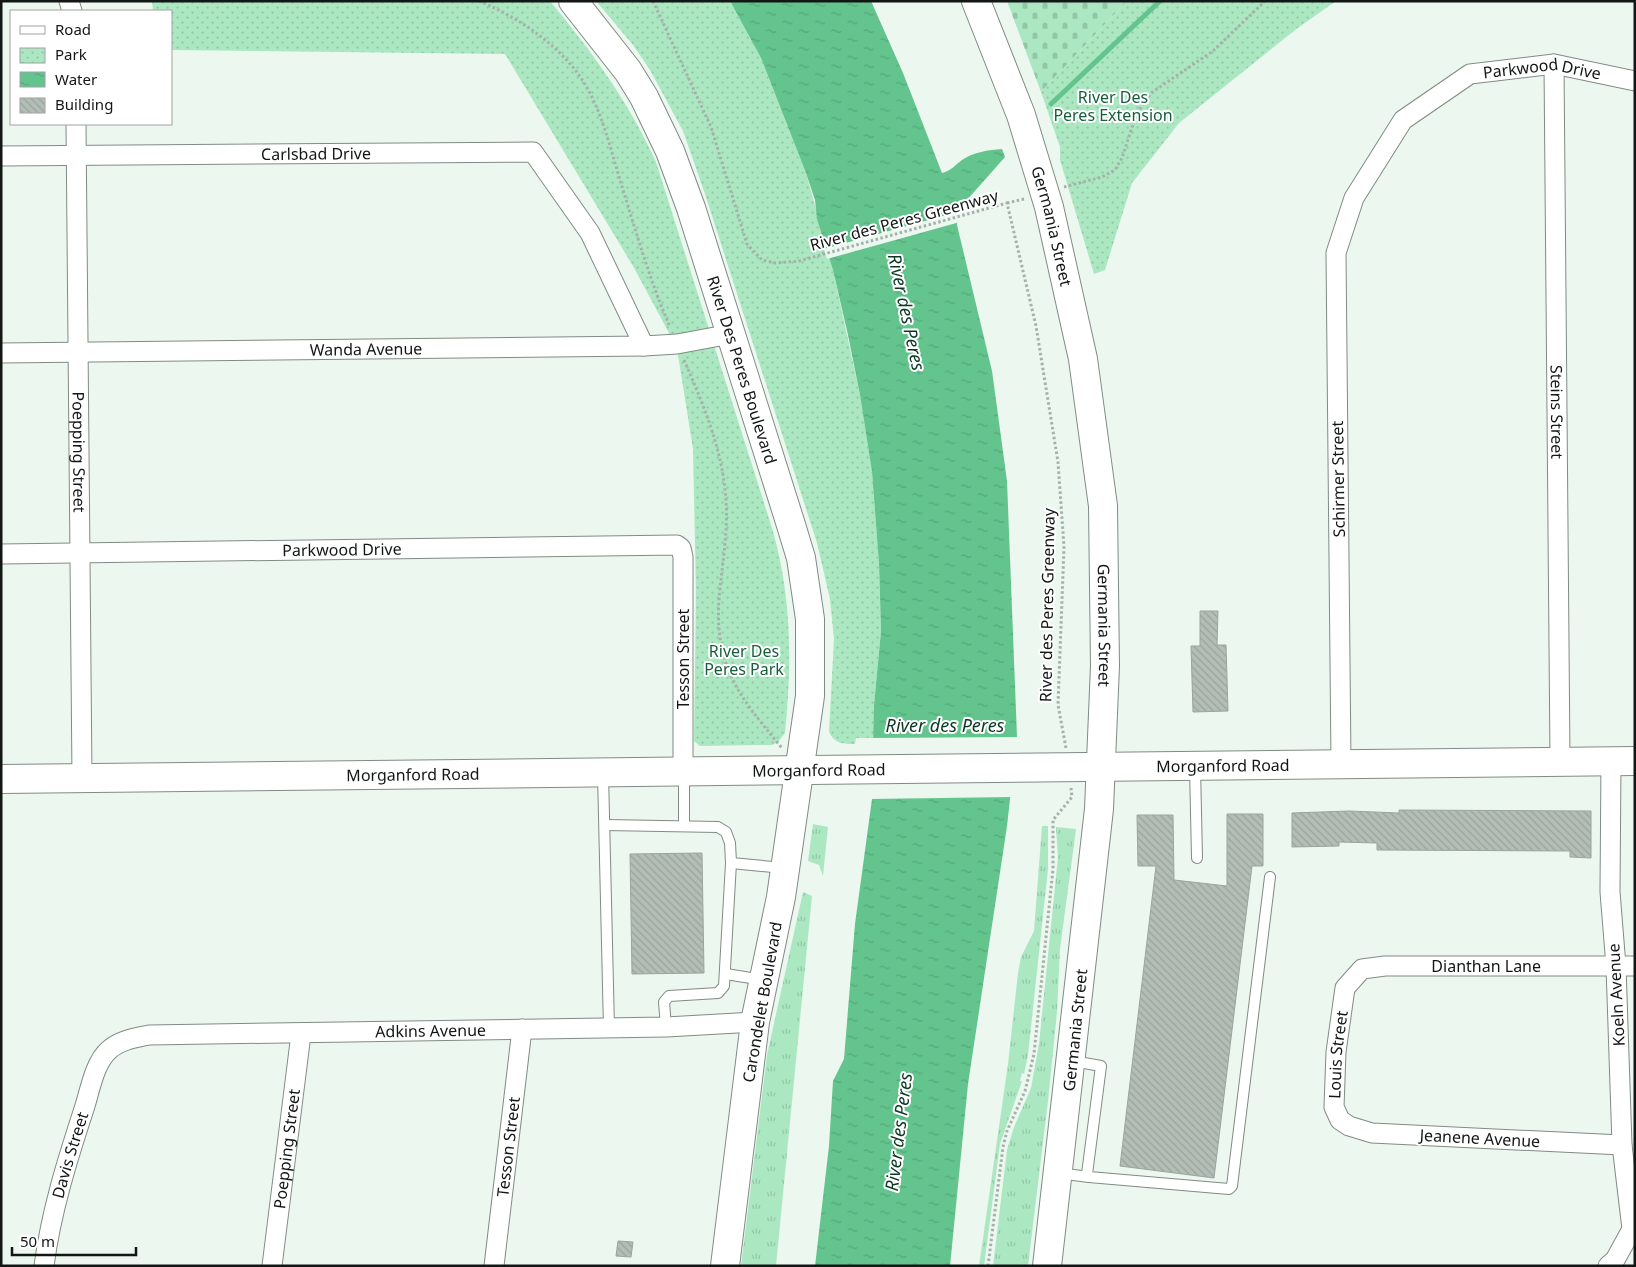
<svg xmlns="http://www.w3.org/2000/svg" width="1636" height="1267" viewBox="0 0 1636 1267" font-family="'Noto Sans',sans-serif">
<defs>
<pattern id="grass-tufts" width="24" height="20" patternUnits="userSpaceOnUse" patternTransform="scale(1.25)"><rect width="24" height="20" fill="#abe8c2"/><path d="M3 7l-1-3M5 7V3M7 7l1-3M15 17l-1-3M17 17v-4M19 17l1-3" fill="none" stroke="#92c6a6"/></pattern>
<pattern id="cemetery-stones" width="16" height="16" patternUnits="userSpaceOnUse" patternTransform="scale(1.25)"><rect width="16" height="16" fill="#abe8c2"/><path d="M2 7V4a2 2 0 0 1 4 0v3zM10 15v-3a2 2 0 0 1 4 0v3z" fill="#92c6a6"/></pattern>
<pattern id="park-dots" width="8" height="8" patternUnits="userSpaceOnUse" patternTransform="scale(1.25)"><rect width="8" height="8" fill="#abe8c2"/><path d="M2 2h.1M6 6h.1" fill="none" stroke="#92c6a6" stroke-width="1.8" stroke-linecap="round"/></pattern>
<pattern id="water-ripples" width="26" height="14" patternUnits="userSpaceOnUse" patternTransform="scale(1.25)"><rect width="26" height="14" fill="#63c48e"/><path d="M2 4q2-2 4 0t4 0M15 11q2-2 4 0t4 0" fill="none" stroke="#55a87a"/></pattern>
<pattern id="building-back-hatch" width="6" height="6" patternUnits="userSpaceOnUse" patternTransform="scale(1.25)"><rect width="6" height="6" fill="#b3beb7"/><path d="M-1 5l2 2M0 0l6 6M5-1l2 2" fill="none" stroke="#99a39c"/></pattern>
</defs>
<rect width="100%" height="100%" fill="#ebf7ef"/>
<g fill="url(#grass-tufts)">
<path d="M813 824 828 827 823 876 819 865 808 861Z"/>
<path d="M1042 826H1048V869L1028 1055 1024 1074 1022 1073 1020 1081H1022L1000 1144 984 1266H979L1008 1064 1018 973 1021 957 1034 931Z"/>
<path d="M1056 827 1076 829 1060 949 1057 1012 1048 1101 1028 1266H993L1007 1150 1014 1127 1031 1088 1039 1044 1058 857Z"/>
<path d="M803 892 812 896 776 1266H741L767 1055Z"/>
</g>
<path fill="url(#cemetery-stones)" d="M1007 1H1127L1041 92Z"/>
<g fill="url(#park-dots)">
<path d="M152 1H550C592 52 629 102 656 162L772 528C792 597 792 663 785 733L778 742 772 745 700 746 694 741 696 591 693 449 678 355 669 333 633 266 505 54 171 50V11H153Z"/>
<path d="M596 1H730L761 58 806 173 833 270 860 395 872 472 879 564 881 631 874 705V738H856L855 744C843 744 835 744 829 732L834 639 830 599 817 543 705 194 683 131 650 70 633 45Z"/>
<path d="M1127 1H1336L1295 30 1179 123 1132 183 1105 270 1094 274 1060 160V147L1041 92Z"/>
</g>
<path fill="url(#water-ripples)" d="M730 1H871L903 73 942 173C951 171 955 165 962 160 974 152 988 150 1002 149L1005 157 959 209 957 225 992 371 1007 481 1017 737 1007 826 968 1084 950 1266H815L829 1146 833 1081 844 1059 855 924 872 799 874 705 881 631 879 564 872 472 860 395 848 335 833 270 817 219 815 200 806 173 761 58Z"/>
<g fill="#ebf7ef">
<path d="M961 211 960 222 827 259 824 249Z"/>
<path d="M1020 737 1013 797 870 799 871 738Z"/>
</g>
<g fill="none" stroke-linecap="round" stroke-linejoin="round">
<path stroke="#63c48e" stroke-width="5" d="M1051 104 1160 1"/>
</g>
<g fill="url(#building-back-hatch)" stroke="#9ba59e">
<path d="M1200 611H1218L1217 645H1226L1228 711 1193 712 1191 646H1200Z"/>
<path d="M1399 810 1591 811V858L1570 857V851L1377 850V843L1339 842V846L1292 847V813L1349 811 1399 813Z"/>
<path d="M1227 814H1263V866H1252L1214 1178 1120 1166 1156 866H1138L1137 815H1173L1174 880 1227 886Z"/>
<path d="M702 853 704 973 632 974 630 854Z"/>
<path d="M618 1241 633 1242 631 1257 616 1256Z"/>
</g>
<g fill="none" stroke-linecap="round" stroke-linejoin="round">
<g stroke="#818b85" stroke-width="12">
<g id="lane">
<path d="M1195 767 1197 858"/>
<path d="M684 772V826"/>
<path d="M603 774 609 1028"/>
<path d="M605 825 718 827 726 832 730 843 731 863 724 986 718 993 669 996 664 1002 666 1027"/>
<path d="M731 863 784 868"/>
<path d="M726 974 763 980"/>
<path d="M1073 1061 1101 1066 1087 1174 1089 1177 1229 1189 1232 1186 1270 877"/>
<path d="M1058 1173 1089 1177"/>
</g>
</g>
<g stroke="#818b85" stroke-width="21">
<g id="street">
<path d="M69 1 72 11"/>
<path id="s1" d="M1554 64 1560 760"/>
<path id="s2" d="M76 124 82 778"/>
<path id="s3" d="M1 156 533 152 590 233 644 346"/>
<path id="s4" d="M1 353 644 346 677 344 731 334"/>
<path id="s5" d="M1 554 677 545 681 548 683 557V771"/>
<path id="s6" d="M1341 763 1336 253 1354 198 1403 120 1470 74 1554 64 1635 81"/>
<path id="s7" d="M1622 1145 1372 1133 1349 1126 1340 1120 1334 1107 1336 1052 1345 988 1362 969 1385 966H1635"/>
<path id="s8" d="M44 1266C51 1212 67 1161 84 1109 90 1091 94 1063 109 1050 120 1040 135 1038 149 1035L666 1027 755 1022"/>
<path id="s9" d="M272 1266 301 1034"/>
<path id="s10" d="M494 1266 522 1029"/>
<path d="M1608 1266 1615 1260 1632 1229 1622 1145 1616 966 1610 892 1611 761"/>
</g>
</g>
<g stroke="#818b85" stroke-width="30">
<g id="secondary">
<path id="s11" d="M573 1 628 71 644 97 670 151 691 208 791 525 801 558 810 619V696L781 897 755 1022 725 1266"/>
<path id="s12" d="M976 1 1021 115 1049 207 1083 359 1103 506 1105 666 1099 809 1047 1266"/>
<path id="s13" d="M1 779 1635 761"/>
</g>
</g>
<g stroke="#a6b0aa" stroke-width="3" stroke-dasharray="2.5 2.5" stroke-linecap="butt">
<path d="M479 1C515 16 552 40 576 71 601 104 609 145 621 183 636 232 650 281 670 327"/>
<path d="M653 1 711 127 747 244 762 260 775 263 799 261 1007 203 1036 326 1058 462 1064 547 1058 705 1066 748"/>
<path d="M1064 187 1102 177 1115 170 1122 158 1136 115 1151 93 1213 51 1265 1"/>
<path d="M1007 203 1024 199"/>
<path d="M684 360C704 406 723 451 726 501 728 530 723 560 720 588 712 663 736 693 782 748"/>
<path d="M988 1266 1003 1147 1007 1131 1025 1091 1034 1054 1053 869V820L1072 797 1071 788"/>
</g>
<use href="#lane" stroke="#fff" stroke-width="10"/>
<use href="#street" stroke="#fff" stroke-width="19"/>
<use href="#secondary" stroke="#fff" stroke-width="28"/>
</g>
<g text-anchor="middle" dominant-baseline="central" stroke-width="4" stroke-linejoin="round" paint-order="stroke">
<g font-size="16" fill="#121614" stroke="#fff">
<text stroke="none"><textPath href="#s6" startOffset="814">Parkwood Drive</textPath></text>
<text stroke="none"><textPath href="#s3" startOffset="315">Carlsbad Drive</textPath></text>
<text transform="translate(904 220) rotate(-15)">River des Peres Greenway</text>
<text stroke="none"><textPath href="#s12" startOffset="238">Germania Street</textPath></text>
<text stroke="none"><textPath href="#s4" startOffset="365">Wanda Avenue</textPath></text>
<text stroke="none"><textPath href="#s11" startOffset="410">River Des Peres Boulevard</textPath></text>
<text stroke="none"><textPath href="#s1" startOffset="348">Steins Street</textPath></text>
<text stroke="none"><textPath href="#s2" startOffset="328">Poepping Street</textPath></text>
<text transform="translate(1338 479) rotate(-91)">Schirmer Street</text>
<text stroke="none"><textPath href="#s5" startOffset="341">Parkwood Drive</textPath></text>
<text transform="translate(1047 605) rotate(-89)">River des Peres Greenway</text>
<text stroke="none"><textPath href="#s12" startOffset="642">Germania Street</textPath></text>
<text transform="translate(683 659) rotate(-90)">Tesson Street</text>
<text stroke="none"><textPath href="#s13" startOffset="1222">Morganford Road</textPath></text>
<text stroke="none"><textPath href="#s13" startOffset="818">Morganford Road</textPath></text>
<text stroke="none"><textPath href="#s13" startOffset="412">Morganford Road</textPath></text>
<text stroke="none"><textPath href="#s7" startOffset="569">Dianthan Lane</textPath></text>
<text transform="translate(1616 995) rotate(-93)">Koeln Avenue</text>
<text transform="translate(762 1002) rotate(-80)">Carondelet Boulevard</text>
<text transform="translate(1075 1030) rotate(-84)">Germania Street</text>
<text stroke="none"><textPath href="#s8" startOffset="552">Adkins Avenue</textPath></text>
<text stroke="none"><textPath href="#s7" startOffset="352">Louis Street</textPath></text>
<text transform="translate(1480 1138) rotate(3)">Jeanene Avenue</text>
<text stroke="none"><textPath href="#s10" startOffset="120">Tesson Street</textPath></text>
<text stroke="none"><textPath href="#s9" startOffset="118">Poepping Street</textPath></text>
<text stroke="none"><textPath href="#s8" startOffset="114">Davis Street</textPath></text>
</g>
<g font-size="16" fill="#165e3b" stroke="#fff">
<text x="1113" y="97">River Des<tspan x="1113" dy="18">Peres Extension</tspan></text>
<text x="744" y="651">River Des<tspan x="744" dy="18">Peres Park</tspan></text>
</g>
<g font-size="18" font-style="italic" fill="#0c3721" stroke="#fff">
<text transform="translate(907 312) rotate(78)">River des Peres</text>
<text x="945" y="725">River des Peres</text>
<text transform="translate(898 1132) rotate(-83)">River des Peres</text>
</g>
</g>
<rect width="1636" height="1267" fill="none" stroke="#121614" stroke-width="5"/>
<rect x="10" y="10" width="162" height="115" fill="#ffffff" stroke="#a0a2a1"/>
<rect x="20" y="26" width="25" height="8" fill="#ffffff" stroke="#a0a2a1"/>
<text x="55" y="35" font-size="15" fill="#121614">Road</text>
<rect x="20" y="48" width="25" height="15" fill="url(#park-dots)" stroke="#a0a2a1"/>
<text x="55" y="60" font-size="15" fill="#121614">Park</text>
<rect x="20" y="72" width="25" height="15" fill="url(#water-ripples)" stroke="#a0a2a1"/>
<text x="55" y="85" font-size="15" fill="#121614">Water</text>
<rect x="20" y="98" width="25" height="15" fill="url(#building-back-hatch)" stroke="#a0a2a1"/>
<text x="55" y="110" font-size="15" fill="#121614">Building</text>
<path d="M12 1247v8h124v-8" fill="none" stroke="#121614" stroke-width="2.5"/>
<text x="20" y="1247" font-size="15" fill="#121614" stroke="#ffffff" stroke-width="4" paint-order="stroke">50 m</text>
</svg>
